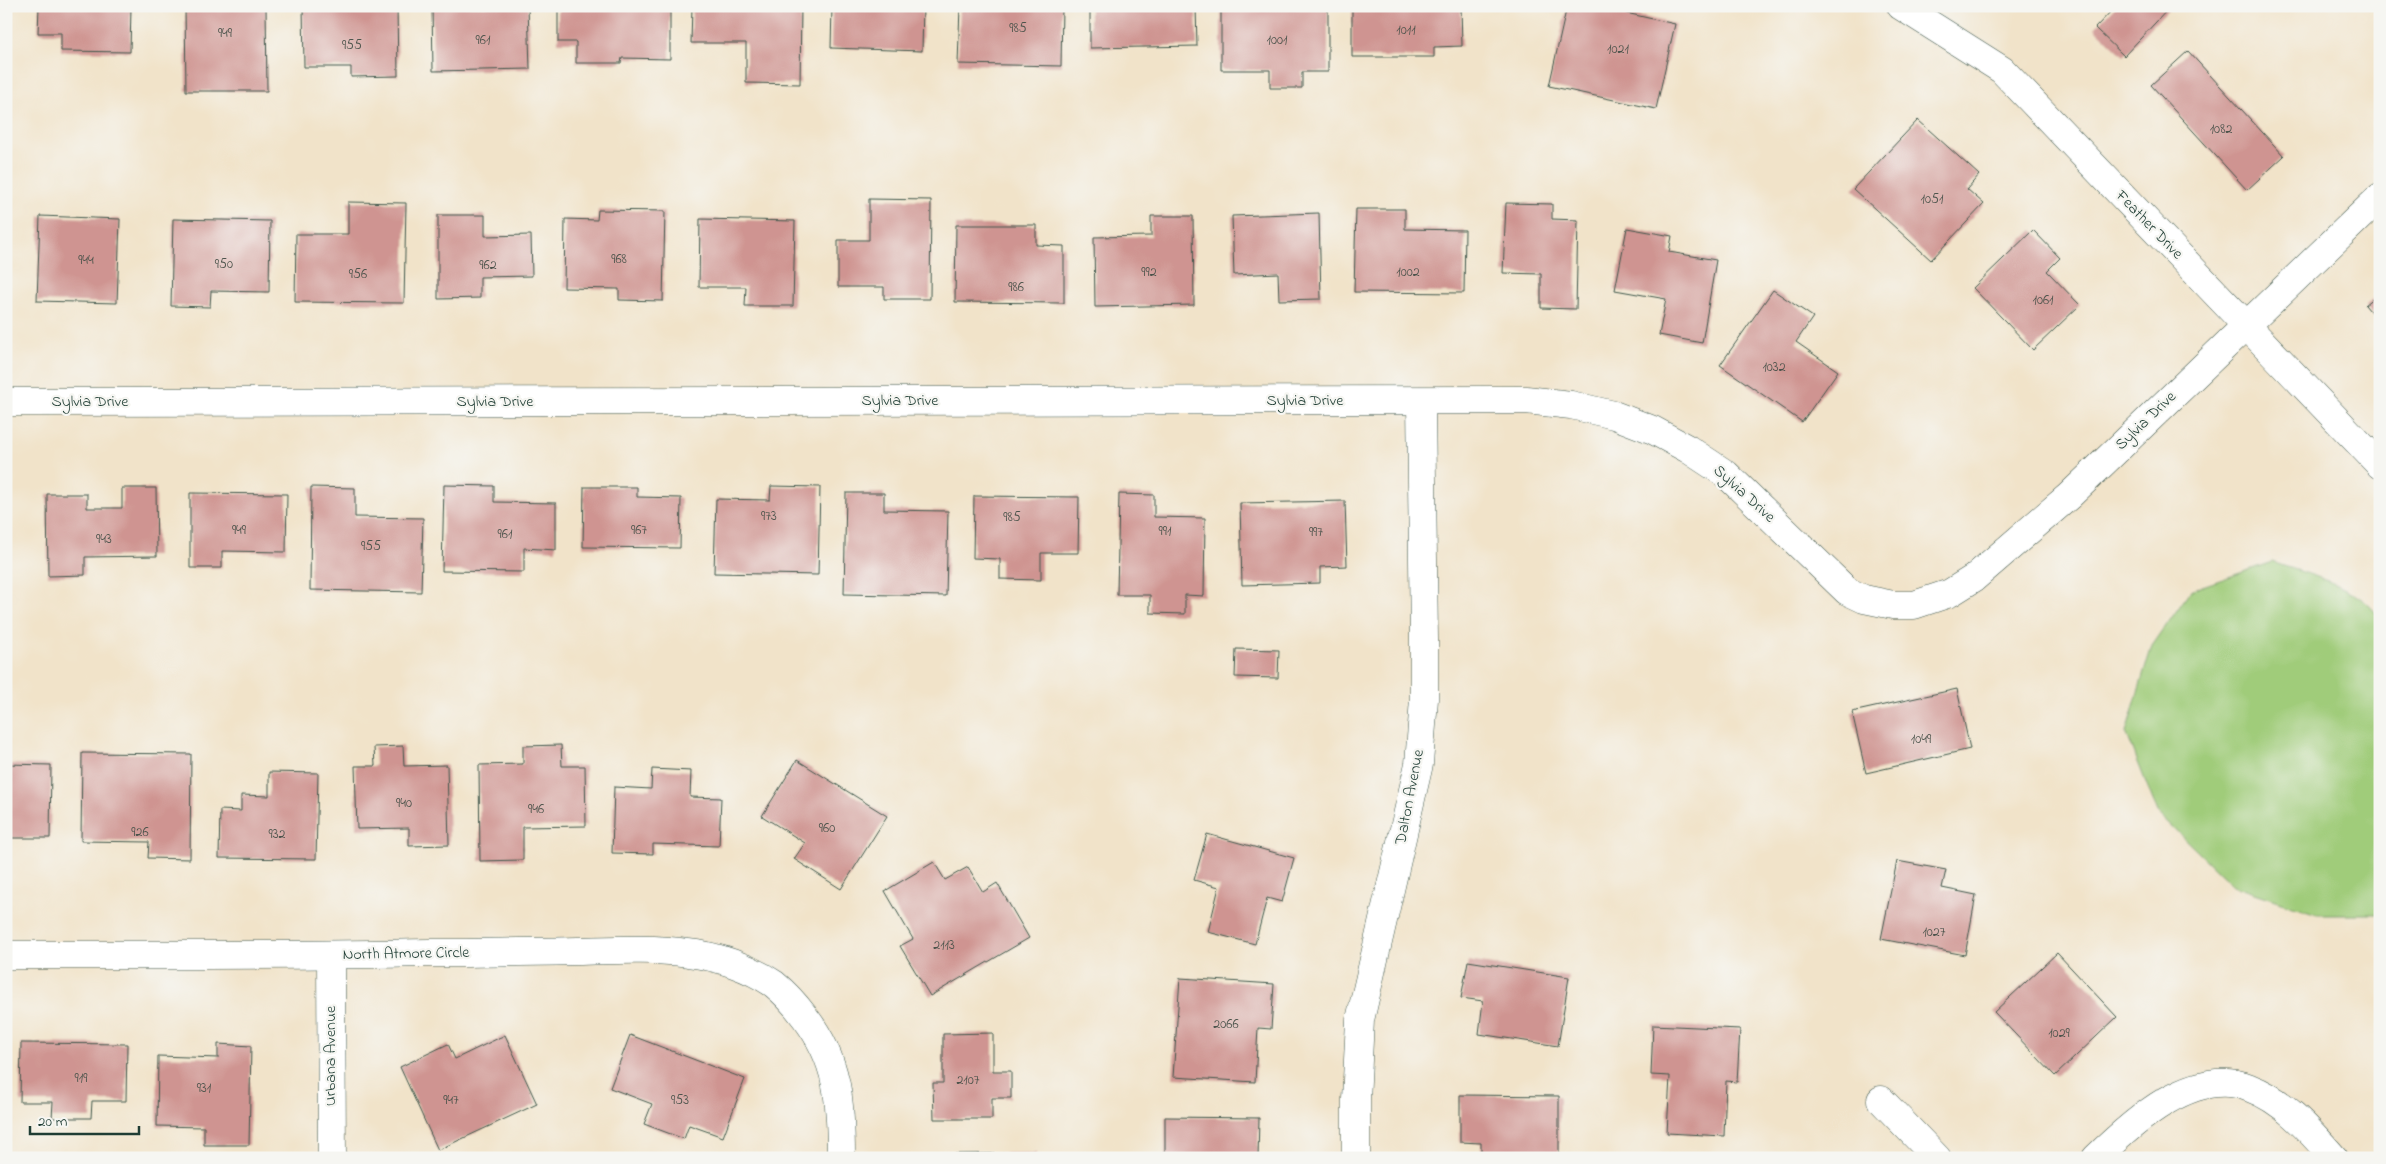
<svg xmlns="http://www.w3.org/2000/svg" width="2386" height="1164" viewBox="0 0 2386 1164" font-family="'Indie Flower',sans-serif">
<rect width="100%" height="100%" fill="#f6f6f2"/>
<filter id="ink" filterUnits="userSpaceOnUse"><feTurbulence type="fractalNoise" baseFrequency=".02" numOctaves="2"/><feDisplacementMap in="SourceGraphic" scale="10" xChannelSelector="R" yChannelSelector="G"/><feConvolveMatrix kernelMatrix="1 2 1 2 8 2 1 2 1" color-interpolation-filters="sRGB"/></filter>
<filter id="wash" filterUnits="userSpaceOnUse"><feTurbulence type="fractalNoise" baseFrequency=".0096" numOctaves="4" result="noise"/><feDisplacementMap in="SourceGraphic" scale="20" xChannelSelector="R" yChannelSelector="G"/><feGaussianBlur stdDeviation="1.12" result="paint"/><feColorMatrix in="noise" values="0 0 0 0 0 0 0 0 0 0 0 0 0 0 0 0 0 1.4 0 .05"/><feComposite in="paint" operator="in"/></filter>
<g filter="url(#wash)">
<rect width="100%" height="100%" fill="#f1e3c9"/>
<path fill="#a0cc7a" stroke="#608457" d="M2272 562C2306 574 2361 586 2380 619V910L2377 914H2317L2233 886 2158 813 2126 732 2152 646 2191 590Z"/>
<g id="blocks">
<g fill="#cf9491">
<path d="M39 6H131L130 52 61 51V33H38Z"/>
<path d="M185 6H266L267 91H186Z"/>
<path d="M303 6H397L398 76 351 77V67H304Z"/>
<path d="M432 6H528L530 69 433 71Z"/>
<path d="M558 6H670V59L622 58 621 63H576V42H558Z"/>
<path d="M692 6H801L800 84 746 83V43H691Z"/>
<path d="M832 6H923L922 51 831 48Z"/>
<path d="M960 6H1062L1061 66 958 64Z"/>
<path d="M1090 6H1196L1197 46 1090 48Z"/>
<path d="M1221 6 1328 9V72H1302V88H1270V70H1221Z"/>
<path d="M1352 6H1461L1462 46 1434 47V57H1352Z"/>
<path d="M1567 6H1627L1626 13 1675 24 1656 109 1549 86Z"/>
<path d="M2116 6H2171L2124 56 2095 28Z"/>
<path d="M2188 51 2284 156 2247 190 2151 85Z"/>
<path d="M1918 120 1979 175 1967 189 1984 204 1931 260 1853 189Z"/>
<path d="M869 199 931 200 930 299H884V287H838V240H869Z"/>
<path d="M348 202 406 203 404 303 295 302 296 234H348Z"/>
<path d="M1506 203 1552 204V219L1578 220 1576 309 1541 308V274L1503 273Z"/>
<path d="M1356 209H1405V229L1465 230 1464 293 1354 292Z"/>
<path d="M598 210 665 211 663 301 619 300V289L564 288 565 219 597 220Z"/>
<path d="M1319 213 1321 299 1279 300 1278 273 1234 275 1232 216Z"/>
<path d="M438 215H485V236L531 235 532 276 480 277V298L438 299Z"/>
<path d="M40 216 120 219 117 303 37 301Z"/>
<path d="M1151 216H1193L1194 305 1095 307 1094 237 1151 236Z"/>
<path d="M173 219 270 221 269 292 211 291 210 307 171 306Z"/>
<path d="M700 219 795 221 793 306H745L746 287H699Z"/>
<path d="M956 225H1036V245L1064 246V303L955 302Z"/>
<path d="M1627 228 1672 236 1669 252 1716 260 1702 343 1659 335 1666 299 1615 290Z"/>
<path d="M2033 230 2060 258 2047 271 2080 305 2033 350 1973 288Z"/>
<path d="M1773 290 1813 317 1796 342 1838 371 1802 422 1720 365Z"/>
<path d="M2380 293V323L2365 305Z"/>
<path d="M444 485 494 486V502L556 503V550L524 548V572L442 571Z"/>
<path d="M771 486 820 487 818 575 714 573 716 499 770 500Z"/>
<path d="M311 487 355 488V517L423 518 421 592 310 590Z"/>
<path d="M584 487H637V497L681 498 680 548 583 547Z"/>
<path d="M122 488H156L157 556 85 557V575L48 576 47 494H87V508H122Z"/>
<path d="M190 493 287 494 286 552 222 551V568H190Z"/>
<path d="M846 493H884V510L948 511 946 596 844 594Z"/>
<path d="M1119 494 1154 495V517L1205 518 1204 596 1185 595V614L1150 613V595H1117Z"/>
<path d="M974 496 1079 497 1078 553H1041V580L1000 579V559L973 558Z"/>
<path d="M1345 501 1347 566 1320 567V583L1242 585 1240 503Z"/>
<path d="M1236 649 1279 650 1278 678 1235 677Z"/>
<path d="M1957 689 1970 749 1866 773 1852 712Z"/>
<path d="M561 745 562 766H585L586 826 523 827V860L480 861 479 765 523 764V746Z"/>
<path d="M403 746 404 766 447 765 449 845 409 846V828L357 829 355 766H375L374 747Z"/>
<path d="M82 753 191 754 190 859 148 858 149 842 81 841Z"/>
<path d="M797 760 887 816 841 889 794 859 805 843 762 816Z"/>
<path d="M6 764 51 765 50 838H6Z"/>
<path d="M652 769 691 771 690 797 721 798 719 846 653 844V854L612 853 614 787 651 789Z"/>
<path d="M269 772 318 773 316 859 219 858 220 810 241 811V795L269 796Z"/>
<path d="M1207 834 1294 858 1282 902 1267 898 1255 944 1208 932 1219 887 1194 880Z"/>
<path d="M1897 861 1946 870 1942 888 1976 895 1965 955 1881 939Z"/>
<path d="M934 862 945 880 968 867 983 892 997 883 1029 938 930 996 900 946 913 939 885 891Z"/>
<path d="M2057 953 2117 1017 2055 1076 1994 1012Z"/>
<path d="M1468 961 1569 977 1558 1046 1479 1034 1483 1001 1461 998Z"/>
<path d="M1180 978 1274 984 1271 1029 1258 1028 1255 1082 1173 1077Z"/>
<path d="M1653 1025 1740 1029 1737 1082 1726 1081 1724 1136 1667 1133 1670 1076 1651 1075Z"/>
<path d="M993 1033V1071H1011V1098H992V1119H934L933 1083H943V1034Z"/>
<path d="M505 1035 537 1104 438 1150 400 1067 448 1044 455 1059Z"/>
<path d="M630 1035 745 1079 723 1137 689 1125 684 1139 644 1124 652 1104 610 1088Z"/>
<path d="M21 1043 127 1044 126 1101H92L91 1118H52L53 1102H20Z"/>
<path d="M218 1044 251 1046 249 1145H204V1127L157 1126 158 1056 218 1058Z"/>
<path d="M1460 1095 1559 1096V1157L1481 1158V1143L1460 1142Z"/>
<path d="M1165 1117 1259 1118 1258 1158H1165Z"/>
<path d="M1036 1153V1158H955V1154Z"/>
</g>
</g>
</g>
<g filter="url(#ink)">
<use href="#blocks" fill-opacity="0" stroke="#3e564a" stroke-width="1"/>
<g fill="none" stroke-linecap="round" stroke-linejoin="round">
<g stroke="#3e564a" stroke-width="29">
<g id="street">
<path d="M1901 6 2002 70 2380 465"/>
<path d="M6 402 1526 400 1571 405 1614 415 1653 430 1688 449 1726 474 1847 591 1864 599 1893 605H1914L1950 593 1974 578 2069 496 2380 197"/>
<path d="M6 955C147 955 289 956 430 953 480 953 530 952 581 951 616 950 653 948 688 953 717 956 749 967 774 984 785 993 795 1004 804 1016 839 1060 841 1103 841 1158"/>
<path d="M331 955 332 1158"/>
<path d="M1881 1100 1937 1158"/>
<path d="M1356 1158V1100L1360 1020 1419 764 1424 699V640L1421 401"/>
<path d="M2096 1158C2132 1123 2194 1065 2250 1088 2285 1101 2310 1131 2334 1158"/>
</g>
</g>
<use href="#street" stroke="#fff" stroke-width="28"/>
</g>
</g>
<g text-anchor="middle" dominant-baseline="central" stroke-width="4.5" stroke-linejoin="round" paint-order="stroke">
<g font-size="14" fill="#4b534b">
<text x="1018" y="28">985</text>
<text x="1406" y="30">1011</text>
<text x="225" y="33">949</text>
<text x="483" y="40">961</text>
<text x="1277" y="40">1001</text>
<text x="352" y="45">955</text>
<text x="1618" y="49">1021</text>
<text x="2221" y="129">1082</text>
<text x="1932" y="199">1051</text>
<text x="619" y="259">968</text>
<text x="86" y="260">944</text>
<text x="224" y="264">950</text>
<text x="488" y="265">962</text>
<text x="1149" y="272">992</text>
<text x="1408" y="272">1002</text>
<text x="358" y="274">956</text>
<text x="1016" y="287">986</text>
<text x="2043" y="300">1061</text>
<text x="1774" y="367">1032</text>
<text x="769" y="516">973</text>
<text x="1012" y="517">985</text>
<text x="239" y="530">949</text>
<text x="639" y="530">967</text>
<text x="1165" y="531">991</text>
<text x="1316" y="532">997</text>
<text x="505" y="534">961</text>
<text x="104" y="539">943</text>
<text x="371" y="546">955</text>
<text x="1921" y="739">1049</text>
<text x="404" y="803">940</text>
<text x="536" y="809">946</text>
<text x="827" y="828">960</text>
<text x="140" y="832">926</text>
<text x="277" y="834">932</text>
<text x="1934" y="932">1027</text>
<text x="944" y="945">2113</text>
<text x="1226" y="1024">2066</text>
<text x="2059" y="1033">1029</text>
<text x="81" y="1078">919</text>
<text x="968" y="1080">2107</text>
<text x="204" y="1088">931</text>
<text x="451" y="1100">947</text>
<text x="680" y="1100">953</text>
</g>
<g font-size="16" fill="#1f3d34" stroke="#f6f6f2">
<text transform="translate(2149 225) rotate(46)">Feather Drive</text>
<text x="900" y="401">Sylvia Drive</text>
<text x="1305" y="401">Sylvia Drive</text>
<text x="90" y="402">Sylvia Drive</text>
<text x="495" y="402">Sylvia Drive</text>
<text transform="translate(2146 421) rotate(-44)">Sylvia Drive</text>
<text transform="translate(1744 494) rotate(42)">Sylvia Drive</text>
<text transform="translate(1410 797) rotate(-79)">Dalton Avenue</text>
<text transform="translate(406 954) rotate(-1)">North Atmore Circle</text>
<text transform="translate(331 1056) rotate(-90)">Urbana Avenue</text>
</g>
</g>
<rect width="2386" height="1164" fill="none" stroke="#f6f6f2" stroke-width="25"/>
<path d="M30 1126v8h109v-8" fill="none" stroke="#1f3d34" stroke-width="2.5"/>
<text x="38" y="1126" font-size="15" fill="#1f3d34" stroke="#f6f6f2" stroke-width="4" paint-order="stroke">20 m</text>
</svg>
